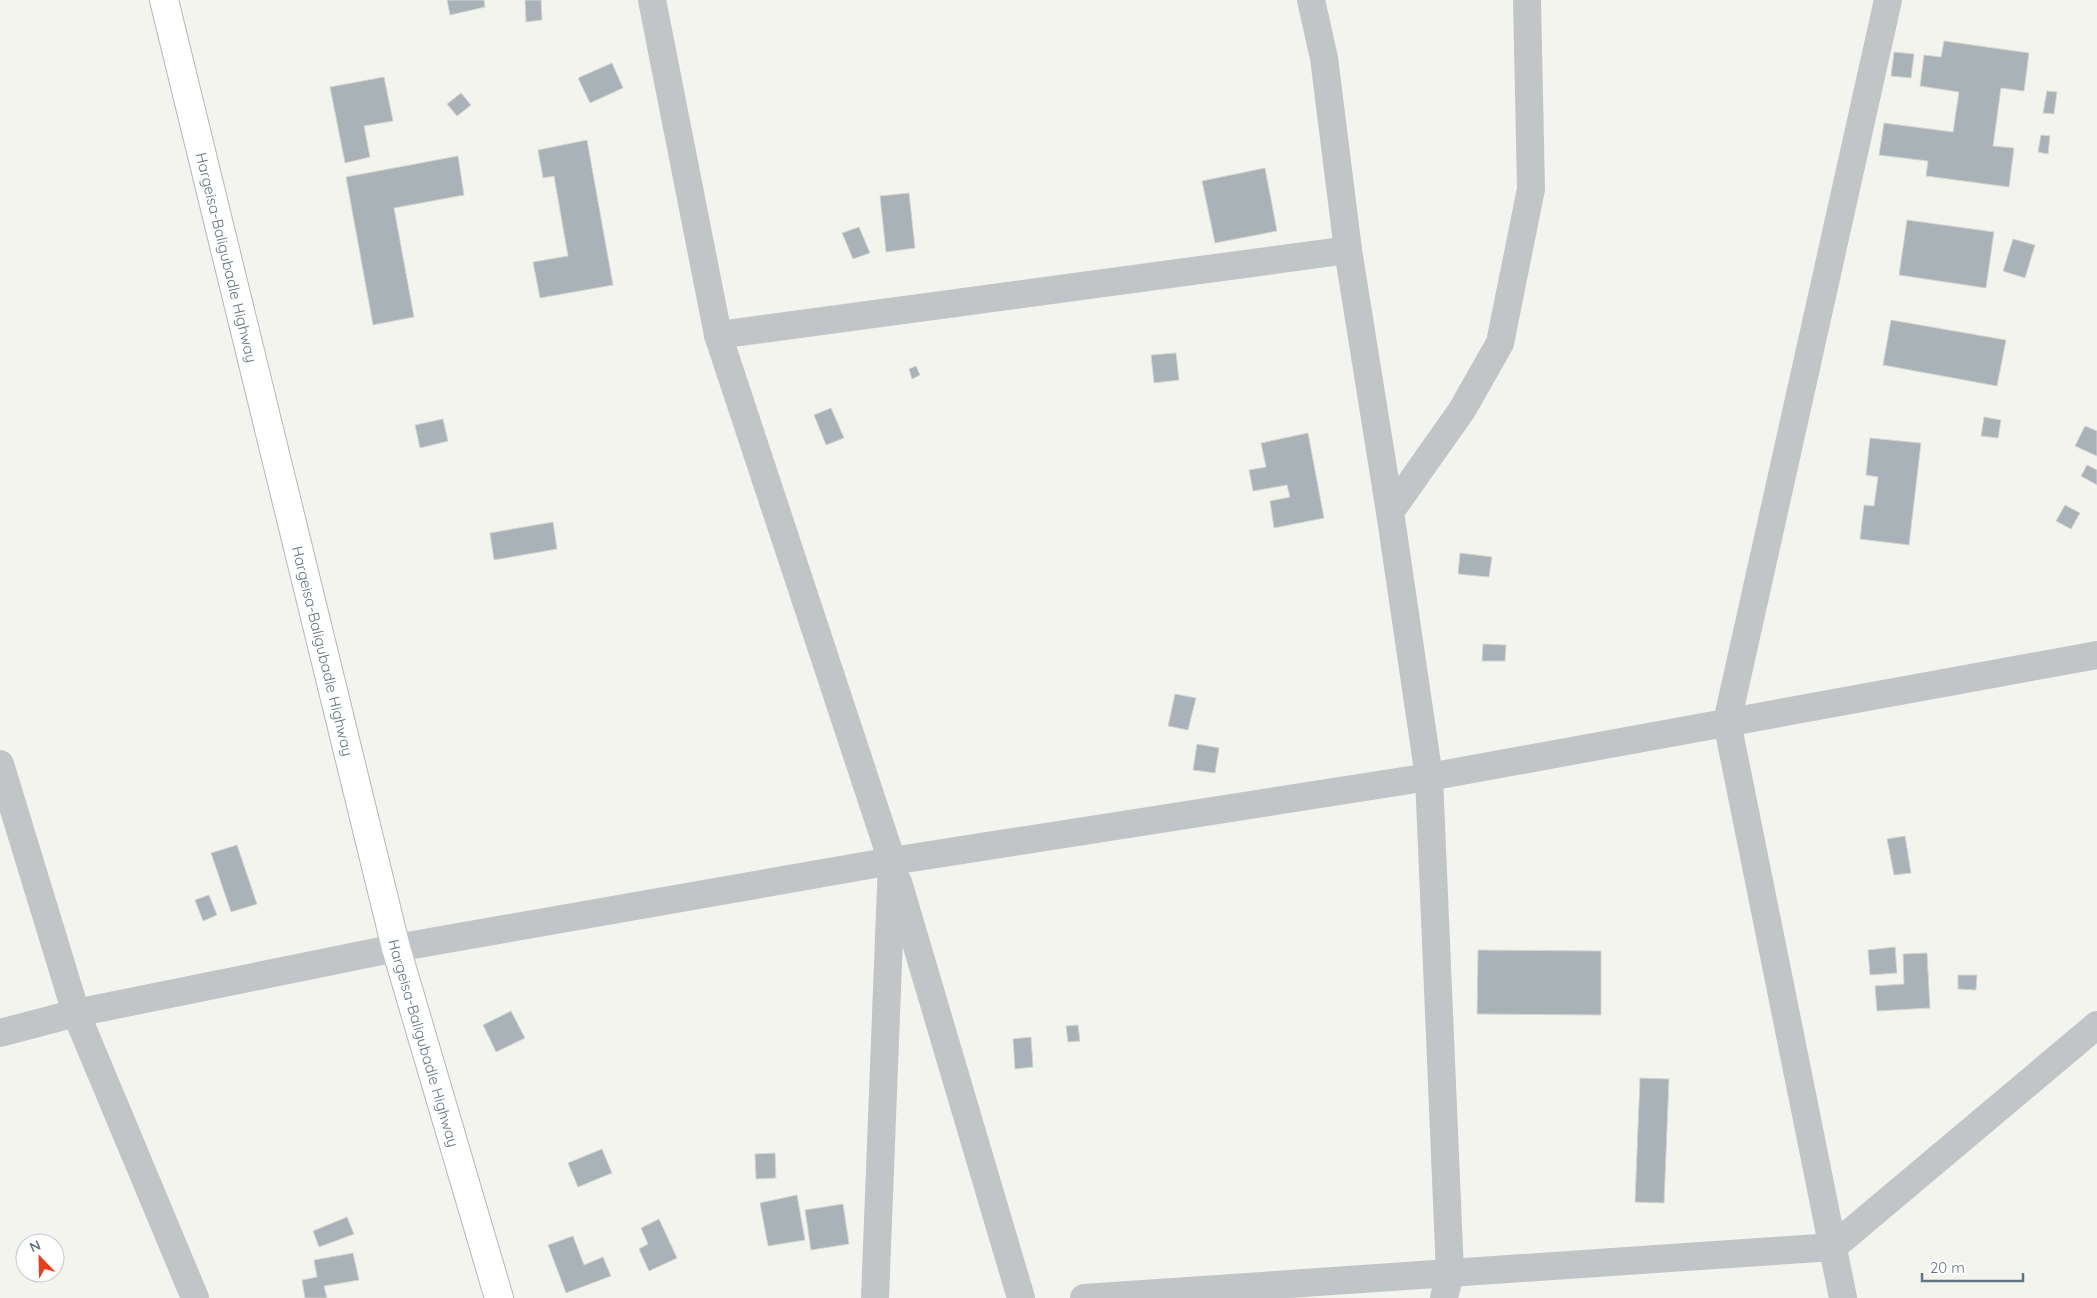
<svg xmlns="http://www.w3.org/2000/svg" width="2097" height="1298" viewBox="0 0 2097 1298" font-family="Quicksand,sans-serif">
<rect width="100%" height="100%" fill="#f4f4ef"/>
<g fill="#a9b2b6" stroke="#d5d5d2">
<path d="M447 0H484L485 7 450 15Z"/>
<path d="M525 0H541L542 20 526 22Z"/>
<path d="M1944 41 2029 53 2024 91 2001 88 1993 146 2014 148 2009 187 1926 176 1928 161 1879 155 1884 123 1953 132 1959 92 1920 86 1924 55 1941 57Z"/>
<path d="M1894 52 1914 54 1911 78 1891 76Z"/>
<path d="M612 63 623 88 590 103 578 78Z"/>
<path d="M384 77 393 121 364 126 370 157 345 163 330 87Z"/>
<path d="M2047 91 2057 92 2054 114 2043 113Z"/>
<path d="M461 93 471 105 457 116 447 104Z"/>
<path d="M2041 135 2050 136 2048 154 2038 152Z"/>
<path d="M587 140 613 285 540 298 533 262 568 256 554 176 543 178 538 150Z"/>
<path d="M458 156 464 195 394 208 414 317 373 325 346 177Z"/>
<path d="M1265 168 1277 231 1215 243 1202 181Z"/>
<path d="M909 193 915 248 886 252 880 196Z"/>
<path d="M1907 220 1994 232 1986 288 1899 275Z"/>
<path d="M859 227 870 253 853 259 842 233Z"/>
<path d="M2013 239 2035 245 2025 278 2003 271Z"/>
<path d="M1891 320 2006 340 1997 386 1883 365Z"/>
<path d="M1176 353 1179 380 1154 383 1151 355Z"/>
<path d="M916 366 920 375 912 379 909 369Z"/>
<path d="M831 408 844 438 826 445 814 415Z"/>
<path d="M1984 417 2001 420 1998 438 1981 436Z"/>
<path d="M443 419 448 441 420 448 415 425Z"/>
<path d="M2085 426 2097 431V456L2075 446Z"/>
<path d="M1308 433 1324 518 1274 528 1270 501 1290 497 1287 485 1253 491 1249 470 1266 467 1261 443Z"/>
<path d="M1870 438 1921 443 1909 545 1860 539 1864 505 1874 506 1878 477 1866 475Z"/>
<path d="M2087 465 2097 470V485L2081 476Z"/>
<path d="M2065 505 2080 513 2071 529 2056 521Z"/>
<path d="M553 522 557 549 494 560 490 533Z"/>
<path d="M1460 553 1492 557 1489 577 1458 574Z"/>
<path d="M1483 644 1506 645 1505 661H1482Z"/>
<path d="M1175 694 1196 698 1188 730 1168 726Z"/>
<path d="M1197 744 1219 748 1215 773 1193 770Z"/>
<path d="M1905 836 1911 873 1894 875 1887 839Z"/>
<path d="M237 845 257 904 231 912 211 853Z"/>
<path d="M209 895 217 915 203 921 195 900Z"/>
<path d="M1895 947 1897 973 1870 975 1868 950Z"/>
<path d="M1478 950 1601 951V1015L1477 1014Z"/>
<path d="M1927 953 1930 1008 1877 1011 1875 986 1904 984 1903 954Z"/>
<path d="M1958 975H1977L1976 990 1958 989Z"/>
<path d="M511 1011 525 1038 496 1052 483 1025Z"/>
<path d="M1078 1025 1080 1041 1068 1042 1066 1026Z"/>
<path d="M1031 1037 1033 1067 1015 1069 1013 1039Z"/>
<path d="M1640 1078 1669 1079 1664 1203 1635 1202Z"/>
<path d="M602 1149 612 1173 578 1187 568 1163Z"/>
<path d="M775 1153 776 1178 756 1179 755 1154Z"/>
<path d="M797 1195 805 1240 768 1246 760 1203Z"/>
<path d="M843 1204 849 1244 811 1250 805 1210Z"/>
<path d="M347 1217 354 1234 319 1247 313 1231Z"/>
<path d="M659 1219 677 1258 649 1271 639 1249 648 1244 641 1228Z"/>
<path d="M573 1236 584 1265 603 1257 611 1276 566 1293 548 1245Z"/>
<path d="M353 1253 359 1280 324 1286 327 1298H305L302 1280 317 1277 314 1260Z"/>
</g>
<g fill="none" stroke-linecap="round" stroke-linejoin="round">
<g stroke="#b3b7ba" stroke-width="30">
<g id="highway">
<path id="s1" d="M164 0 396 948 499 1298"/>
</g>
</g>
<g stroke="#c1c5c8" stroke-width="28">
<path d="M652 0 718 335 892 861 875 1298"/>
<path d="M1311 0 1324 58 1348 250 1390 512"/>
<path d="M718 335 1348 250"/>
<path d="M0 764 76 1013 195 1298"/>
<path d="M898 882 1021 1298"/>
<path d="M0 1033 76 1013 396 948 892 861 1429 777 2097 655"/>
<path d="M1084 1298 1450 1273 1429 777 1390 512 1462 410 1500 343 1531 189 1527 0"/>
<path d="M1444 1298 1450 1273 1833 1247 2097 1025"/>
<path d="M1843 1298 1727 722 1888 0"/>
</g>
<use href="#highway" stroke="#fff" stroke-width="28"/>
</g>
<g text-anchor="middle" dominant-baseline="central" stroke-width="5" stroke-linejoin="round" paint-order="stroke">
<g font-size="15" fill="#617582" stroke="#fff">
<text stroke="none"><textPath href="#s1" startOffset="265">Hargeisa-Baligubadle Highway</textPath></text>
<text stroke="none"><textPath href="#s1" startOffset="670">Hargeisa-Baligubadle Highway</textPath></text>
<text stroke="none"><textPath href="#s1" startOffset="1075">Hargeisa-Baligubadle Highway</textPath></text>
</g>
</g>
<g transform="translate(40 1258) rotate(337)"><circle r="24" fill="#ffffff" stroke="#c0c8cd"/>
<path d="M0-4L9 19L0 12L-9 19Z" fill="#ea3e1a"/>
<text y="-8" font-size="14" font-weight="bold" text-anchor="middle" fill="#617582">N</text>
</g>
<path d="M1922 1273v8h101v-8" fill="none" stroke="#617582" stroke-width="2.5"/>
<text x="1930" y="1273" font-size="15" fill="#617582" stroke="#ffffff" stroke-width="4" paint-order="stroke">20 m</text>
</svg>
